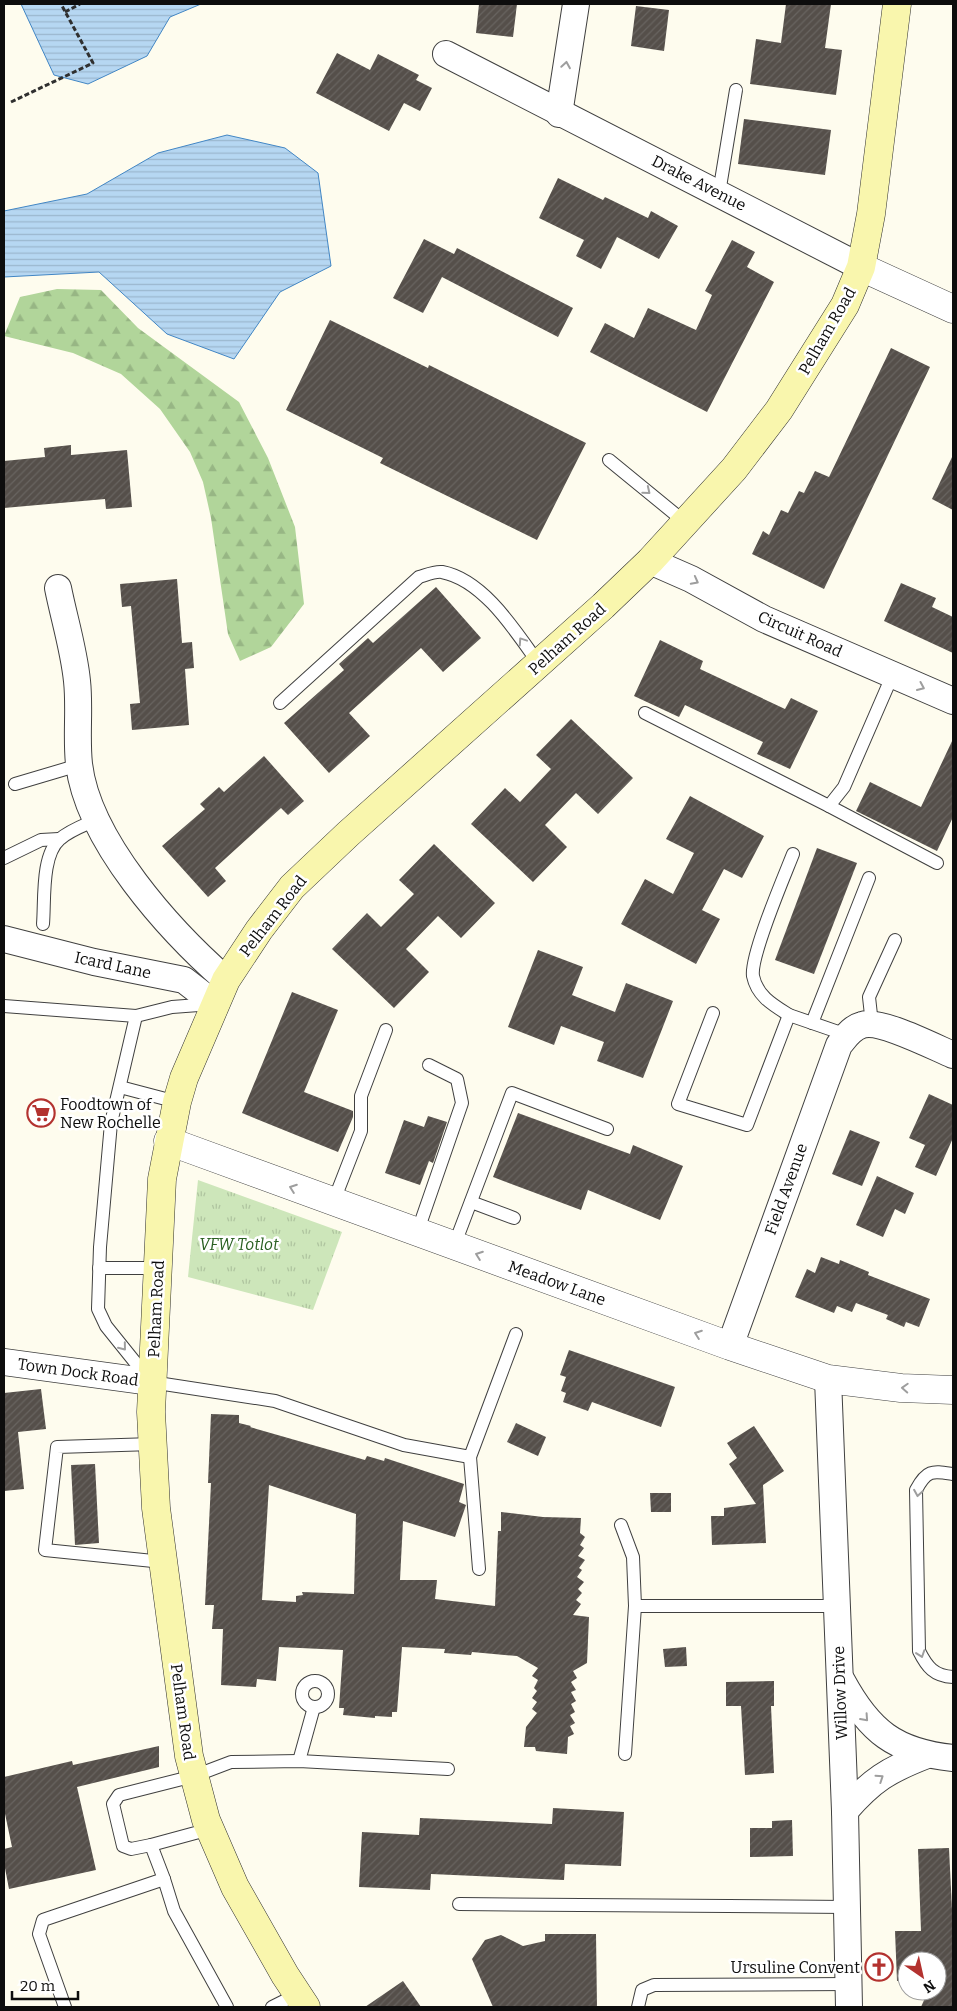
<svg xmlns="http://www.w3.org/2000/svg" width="957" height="2011" viewBox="0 0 957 2011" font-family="Bitter,serif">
<defs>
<pattern id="forest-firs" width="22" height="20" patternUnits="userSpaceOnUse" patternTransform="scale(1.25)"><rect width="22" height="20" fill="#b1d59a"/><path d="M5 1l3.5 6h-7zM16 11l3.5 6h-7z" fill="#97b684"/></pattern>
<pattern id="park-tufts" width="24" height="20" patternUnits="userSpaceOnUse" patternTransform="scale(1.25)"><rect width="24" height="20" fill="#cde6ba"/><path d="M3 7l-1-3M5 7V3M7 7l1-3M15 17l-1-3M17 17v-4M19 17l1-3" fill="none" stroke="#afc49f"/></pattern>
<pattern id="water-rules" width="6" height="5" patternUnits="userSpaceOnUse" patternTransform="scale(1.25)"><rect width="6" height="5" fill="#b6d7f2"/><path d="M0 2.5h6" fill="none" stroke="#9bb7ce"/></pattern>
<pattern id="building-hatch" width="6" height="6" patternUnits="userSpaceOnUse" patternTransform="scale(1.25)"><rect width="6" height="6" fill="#554f4a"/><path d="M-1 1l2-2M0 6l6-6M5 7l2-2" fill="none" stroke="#686460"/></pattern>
</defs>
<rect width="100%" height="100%" fill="#fefcee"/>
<path fill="url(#forest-firs)" d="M57 289 101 290 138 328 239 402 268 458 295 527 304 604 271 647 240 661 228 634 211 518 203 482 190 452 160 409 121 374 73 353 4 336 20 297Z"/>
<path fill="url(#park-tufts)" d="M198 1180 342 1232 313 1310 188 1277Z"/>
<g fill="url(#water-rules)" stroke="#4286c4">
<path d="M21 4H201L170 17 147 56 88 84 54 75Z"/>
<path d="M227 135 285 148 318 173 331 266 280 292 234 359 167 334 99 272 4 277V211L87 194 158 153Z"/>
</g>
<g fill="url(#building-hatch)" fill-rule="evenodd">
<path d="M479 4H517L513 37 476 33Z"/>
<path d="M786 4H831L825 48 842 50 836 95 750 84 756 39 781 43Z"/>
<path d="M636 6 669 10 664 51 631 46Z"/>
<path d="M337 53 370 70 378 54 419 75 416 80 432 88 420 111 404 103 389 131 316 93Z"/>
<path d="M744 119 831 130 825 175 738 164Z"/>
<path d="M558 178 603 200 605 197 648 218 651 211 678 226 659 259 617 237 601 269 576 256 584 240 539 218Z"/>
<path d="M424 239 454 254 457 248 573 308 558 337 442 277 423 313 393 298Z"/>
<path d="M732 240 755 252 747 267 774 282 707 412 590 352 605 323 634 338 648 308 696 330 712 295 705 291Z"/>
<path d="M330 320 428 368 429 365 586 443 537 540 380 463 383 458 286 410Z"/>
<path d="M891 348 930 367 824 589 752 554 763 531 769 535 781 510 788 513 799 491 804 493 815 471 829 477Z"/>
<path d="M71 445V455L127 450 132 507 106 509 105 499 4 508V461L45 457 44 448Z"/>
<path d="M953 455V510L932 499Z"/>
<path d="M177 579 182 643 192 642 194 668 185 669 189 725 132 730 130 704 140 703 131 606 122 607 120 584Z"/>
<path d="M901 583 936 598 932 607 953 617V653L884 621Z"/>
<path d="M436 587 481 638 443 672 421 648 349 713 370 736 329 773 284 723 344 670 339 664 368 638 373 643Z"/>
<path d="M660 640 703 661 700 669 785 709 791 698 818 711 790 769 757 754 763 742 685 705 679 717 634 696Z"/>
<path d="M571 719 633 778 598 814 576 793 545 825 567 847 533 882 471 824 505 788 520 802 551 769 536 755Z"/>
<path d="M953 739V817L937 851 856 811 870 782 921 807Z"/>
<path d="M264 756 304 801 288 815 281 808 215 868 226 881 208 897 162 846 205 809 200 804 219 787 224 792Z"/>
<path d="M690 796 764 836 742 878 724 869 702 910 720 919 696 964 621 924 645 879 673 894 694 853 666 839Z"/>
<path d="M434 844 495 903 461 938 438 916 406 949 429 972 394 1008 332 949 367 913 381 927 414 894 399 880Z"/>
<path d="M817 848 857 863 814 974 775 960Z"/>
<path d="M538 950 583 967 572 995 615 1012 626 983 673 1001 643 1078 597 1061 604 1042 561 1026 554 1045 508 1027Z"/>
<path d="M292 992 338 1010 304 1092 353 1111V1117L338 1152 242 1113Z"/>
<path d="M929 1094 953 1105V1138L936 1176 915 1167 925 1145 909 1138Z"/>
<path d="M518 1113 630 1154 633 1145 683 1166 660 1220 588 1190 581 1210 493 1177Z"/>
<path d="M428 1116 447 1122 433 1163 429 1161 420 1185 385 1173 404 1120 424 1127Z"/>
<path d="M850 1130 880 1142 862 1186 832 1174Z"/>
<path d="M877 1176 914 1193 905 1214 895 1209 883 1237 856 1225Z"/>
<path d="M821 1257 839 1264 840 1260 869 1272 868 1275 930 1299 919 1327 906 1322 904 1327 886 1319 888 1315 856 1303 852 1312 837 1306 834 1313 795 1297 807 1269 815 1273Z"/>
<path d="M569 1350 675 1387 661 1427 592 1402 588 1411 563 1402 566 1393 561 1391 566 1377 560 1375Z"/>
<path d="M41 1389 46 1429 18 1432 24 1489 4 1491V1393Z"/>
<path d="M211 1414 239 1415V1423L251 1426 250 1427 365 1460 367 1456 384 1461 385 1458 464 1484 459 1502 466 1505 455 1537 403 1521 400 1580H437L435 1599 495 1606 498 1531H501V1512L543 1517 581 1518 580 1533 585 1537 580 1545 584 1548 578 1556 585 1560 579 1568 582 1570 577 1577 584 1582 578 1589 582 1593 576 1600 581 1604 573 1615 589 1617 587 1663 573 1671 577 1678 571 1682 576 1690 571 1692 576 1701 571 1704 575 1712 570 1715 575 1723 570 1726 574 1734 568 1737 567 1754 536 1751 535 1747H524L526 1727 537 1713 532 1709 537 1702 532 1698 537 1691 534 1688 538 1680 532 1676 538 1668 517 1656 472 1652 471 1655 444 1653 445 1649 402 1647 397 1712H392V1717L375 1716V1718L343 1715 344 1708H339L343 1650 279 1647 276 1681 257 1679 256 1687 221 1685 223 1629H212L214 1605H205L211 1483H208ZM269 1485 356 1514 354 1594 302 1592 303 1595 296 1596V1602L262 1600Z"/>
<path d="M516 1423 546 1437 538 1456 507 1442Z"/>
<path d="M754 1426 784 1471 763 1485 766 1543 712 1545 711 1516H724V1508L756 1504 729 1464 737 1458 727 1443Z"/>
<path d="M95 1464 99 1543 75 1545 71 1465Z"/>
<path d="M650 1493H671V1512H651Z"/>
<path d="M686 1647 687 1666 665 1667 663 1649Z"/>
<path d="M774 1681V1706H771L774 1773 745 1775 741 1706H726V1682Z"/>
<path d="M159 1746V1767L77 1787 96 1870 9 1889 4 1863V1849L12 1847 4 1809V1777L72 1761 73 1765Z"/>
<path d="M553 1808 624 1812 621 1866 565 1864 564 1880 431 1874 430 1890 359 1887 362 1832 419 1835 420 1818 552 1824Z"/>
<path d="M792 1820 793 1856 750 1857V1828H772V1821Z"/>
<path d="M949 1848 953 1930V2007H921L928 1991H937V1961H907V1981H897L895 1931H921L918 1849Z"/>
<path d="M545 1934H596L597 2007H493L472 1959 485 1940 501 1935 523 1946 545 1941Z"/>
<path d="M403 1981 421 2007H365Z"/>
</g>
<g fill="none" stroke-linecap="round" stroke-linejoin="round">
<g stroke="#404040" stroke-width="14">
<g id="service">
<path d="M719 193 736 90"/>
<path d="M609 460 686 523"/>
<path d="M280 703 419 577C426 575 435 571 442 572 484 580 516 632 539 664"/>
<path d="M645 713 829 806 844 787 893 674"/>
<path d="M15 784 79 765"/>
<path d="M829 806 937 863"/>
<path d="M4 858 41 840 59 839"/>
<path d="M43 924C45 900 41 855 60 839 70 830 85 825 98 819"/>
<path d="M4 1006 136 1016 172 1007 212 1004"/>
<path d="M713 1013 678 1104 747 1125 789 1015 847 1035"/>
<path d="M789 1015C773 1005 757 996 753 976 750 956 784 877 793 854"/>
<path d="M136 1016 111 1123 100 1247 98 1309 106 1326 151 1382 275 1401 404 1445 470 1457 516 1334"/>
<path d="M812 1023 869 878"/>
<path d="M872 1024 869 997 895 940"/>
<path d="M120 1087 177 1102"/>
<path d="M471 1202 514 1218"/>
<path d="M333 1203 361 1131V1096L386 1030"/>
<path d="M417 1233 462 1103 457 1079 429 1065"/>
<path d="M454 1246 512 1093 607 1129"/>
<path d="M99 1268H158"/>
<path d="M153 1444 57 1447 45 1550 163 1562"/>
<path d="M470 1457 479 1569"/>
<path d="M953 1474C933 1471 927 1469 916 1490L919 1651C927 1667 934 1676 953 1677"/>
<path d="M621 1525 633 1557 635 1606"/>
<circle cx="315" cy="1694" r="13"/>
<path d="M625 1754 635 1606H837"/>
<path d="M299 1761 314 1707"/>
<path d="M151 1845 210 1829"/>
<path d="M164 1879 151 1845 131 1849 123 1846 113 1804 119 1795 194 1776 231 1762 299 1761 448 1769"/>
<path d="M459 1904 847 1907"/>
<path d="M65 2007 39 1934 43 1920 164 1879 174 1911 227 2007"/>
<path d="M272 2007 298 1994"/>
<path d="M638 2007 642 1990 654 1985 849 1984"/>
</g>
</g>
<g stroke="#404040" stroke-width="28">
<g id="minor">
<path d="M446 54 861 267"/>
<path d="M559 114 576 4"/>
<path d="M650 561 691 579 764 619 953 701"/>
<path d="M58 588C64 618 74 650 77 681 80 708 76 736 79 764 88 841 170 931 226 980"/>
<path d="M4 939 94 962 184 980 215 1004"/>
<path d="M730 1346 839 1045C846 1037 851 1028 862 1025 880 1019 934 1047 953 1055"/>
<path d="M4 1362 151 1382"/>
<path d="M828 1379 845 1811 849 2007"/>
<path d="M842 1681C869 1731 895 1752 953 1758"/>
<path d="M845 1811C872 1780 888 1770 927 1755"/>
</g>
</g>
<g stroke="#404040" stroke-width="29">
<g id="tertiary">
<path d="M861 267 953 309"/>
<path d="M168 1141 730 1346 828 1379 901 1388 953 1390"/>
</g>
</g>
<g stroke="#2f2f2f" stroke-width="29">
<path id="secondary" d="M306 2007 285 1975 235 1887 206 1820 189 1756 156 1508 151 1412 162 1179 177 1102 184 1078 226 980 259 930 292 887 348 834 603 606 650 561 734 469 779 410 845 305 861 267 871 214 897 4"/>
</g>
<g stroke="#2f2f2f" stroke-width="3" stroke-dasharray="5 2.5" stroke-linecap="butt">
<path d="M65 12 80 4"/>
<path d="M11 102 93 63 61 4"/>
</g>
<use href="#service" stroke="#fff" stroke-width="12"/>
<use href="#minor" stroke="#fff" stroke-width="26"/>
<use href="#tertiary" stroke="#fff" stroke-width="28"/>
<use href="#secondary" stroke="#f9f6ad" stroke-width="28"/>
</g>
<defs><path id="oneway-chevron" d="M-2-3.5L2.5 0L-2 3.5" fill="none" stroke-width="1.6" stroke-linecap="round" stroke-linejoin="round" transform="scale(1.25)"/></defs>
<g stroke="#9e9e9e">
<use href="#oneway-chevron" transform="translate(566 65) rotate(-81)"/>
<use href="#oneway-chevron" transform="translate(647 491) rotate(39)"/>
<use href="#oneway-chevron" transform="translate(695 581) rotate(28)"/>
<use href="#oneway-chevron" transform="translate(522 641) rotate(-124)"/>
<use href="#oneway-chevron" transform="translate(921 687) rotate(24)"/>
<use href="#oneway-chevron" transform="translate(293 1188) rotate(-160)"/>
<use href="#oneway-chevron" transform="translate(479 1255) rotate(-160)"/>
<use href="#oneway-chevron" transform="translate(698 1334) rotate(-160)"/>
<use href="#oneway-chevron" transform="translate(123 1347) rotate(51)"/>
<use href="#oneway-chevron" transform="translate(905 1388) rotate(-177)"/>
<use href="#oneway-chevron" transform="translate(918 1493) rotate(99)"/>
<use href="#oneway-chevron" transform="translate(921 1654) rotate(71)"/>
<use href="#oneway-chevron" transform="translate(865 1718) rotate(48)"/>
<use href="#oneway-chevron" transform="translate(880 1778) rotate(-34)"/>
</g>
<defs>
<g id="supermarket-ring" transform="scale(1.4375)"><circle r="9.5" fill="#fff" stroke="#b3322f" stroke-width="1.5"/><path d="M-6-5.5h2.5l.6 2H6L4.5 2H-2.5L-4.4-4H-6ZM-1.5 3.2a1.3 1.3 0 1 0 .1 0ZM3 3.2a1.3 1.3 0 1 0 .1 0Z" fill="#b3322f"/></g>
<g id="church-ring" transform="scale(1.4375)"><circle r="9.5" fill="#fff" stroke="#b3322f" stroke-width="1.5"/><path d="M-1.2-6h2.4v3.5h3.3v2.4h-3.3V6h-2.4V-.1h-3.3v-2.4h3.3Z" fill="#b3322f"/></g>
</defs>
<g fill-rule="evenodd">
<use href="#supermarket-ring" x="41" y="1113"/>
<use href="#church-ring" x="879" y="1967"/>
</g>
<g text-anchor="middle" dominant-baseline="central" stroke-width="5" stroke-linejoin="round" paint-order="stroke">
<g font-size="16" fill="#0d0d0d" stroke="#fff">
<text transform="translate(699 183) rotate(27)">Drake Avenue</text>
<text transform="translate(827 331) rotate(-60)">Pelham Road</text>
<text transform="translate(800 634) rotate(24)">Circuit Road</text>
<text transform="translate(567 639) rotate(-42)">Pelham Road</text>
<text transform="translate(273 916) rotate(-52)">Pelham Road</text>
<text transform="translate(113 965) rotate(12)">Icard Lane</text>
<text transform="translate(786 1189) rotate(-70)">Field Avenue</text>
<text transform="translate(557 1283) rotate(20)">Meadow Lane</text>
<text transform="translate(156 1309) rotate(-87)">Pelham Road</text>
<text transform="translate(78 1372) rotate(8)">Town Dock Road</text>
<text transform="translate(840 1693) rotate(-92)">Willow Drive</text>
<text transform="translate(183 1712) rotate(82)">Pelham Road</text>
</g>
<g font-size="16" fill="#0d0d0d" stroke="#fff" text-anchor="start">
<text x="60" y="1104">Foodtown of<tspan x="60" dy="18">New Rochelle</tspan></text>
<text x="860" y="1967" text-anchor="end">Ursuline Convent</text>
</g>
<g font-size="16" font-style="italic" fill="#2a6022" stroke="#fff">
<text x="239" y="1244">VFW Totlot</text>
</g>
</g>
<rect width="957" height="2011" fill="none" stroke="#0d0d0d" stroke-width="10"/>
<g transform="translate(922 1976) rotate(146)"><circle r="24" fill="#ffffff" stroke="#9e9e9e"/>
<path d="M0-4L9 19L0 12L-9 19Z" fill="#b3322f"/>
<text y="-8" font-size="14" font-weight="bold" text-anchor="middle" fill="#0d0d0d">N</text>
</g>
<path d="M12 1991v8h66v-8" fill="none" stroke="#0d0d0d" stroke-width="2.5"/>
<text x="20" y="1991" font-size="15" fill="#0d0d0d" stroke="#ffffff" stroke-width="4" paint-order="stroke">20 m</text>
</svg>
